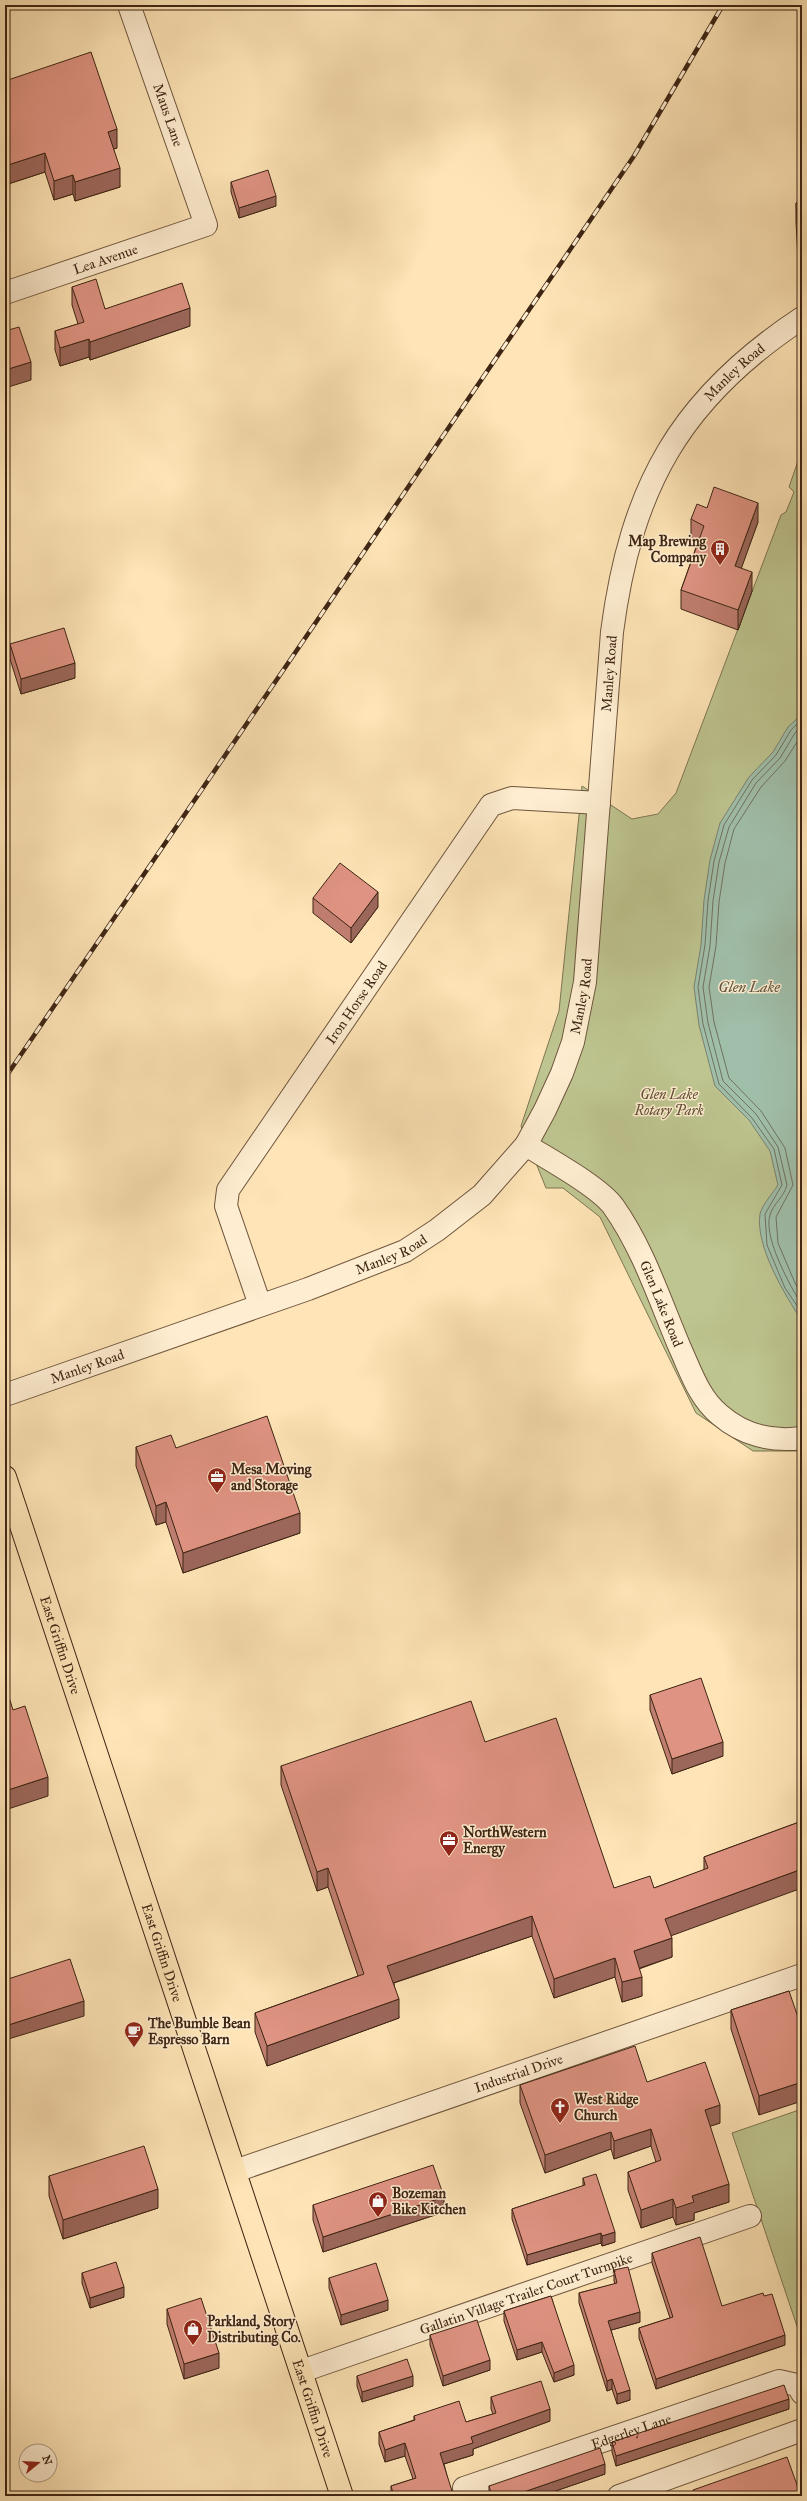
<svg xmlns="http://www.w3.org/2000/svg" width="807" height="2501" viewBox="0 0 807 2501" font-family="'IM FELL Great Primer',serif">
<rect width="100%" height="100%" fill="#fee4b6"/>
<filter id="stains"><feTurbulence type="fractalNoise" baseFrequency=".005" numOctaves="4"/><feColorMatrix values="0 0 0 0 .2 0 0 0 0 .09 0 0 0 0 .02 0 0 0 .5 -.17"/></filter>
<radialGradient id="worn" r=".72"><stop offset=".6" stop-color="#630" stop-opacity="0"/><stop offset="1" stop-color="#630" stop-opacity=".3"/></radialGradient>
<g fill="#bec590" stroke="#7e7552">
<path d="M802 460V1451H753L696 1413 600 1217 563 1188H546L521 1126 559 1011 582 786 632 819 658 814 676 793 781 515 786 512 794 492 789 487 798 461Z"/>
<path d="M802 2109V2341L732 2133Z"/>
</g>
<path fill="#a0bfab" stroke="#79816f" d="M802 714V1321C785 1295 755 1246 760 1214 762 1205 773 1193 778 1185L770 1151 749 1120 715 1086 699 1025 694 987 701 945 704 900 710 860 720 823 749 777 773 752 788 727Z"/>
<g fill="none" stroke-linecap="round" stroke-linejoin="round">
<g stroke="#6f7260" stroke-width="1">
<path d="M802 719 791 730 776 755 752 780 724 825 714 861 708 901 705 945 698 987 703 1024 719 1084 752 1118 774 1149 782 1185 765 1214 767 1245 785 1288 802 1313"/>
<path d="M802 726 795 733 780 758 756 783 729 827 719 862 713 901 710 946 703 987 708 1023 723 1081 756 1114 778 1147 787 1185C784 1197 773 1204 770 1215 763 1237 790 1286 802 1305"/>
<path d="M802 734 785 761 761 787 734 829 725 863 719 902 716 946 709 987 714 1022 729 1078 761 1111 785 1148 793 1185 776 1217 778 1243 795 1283 802 1294"/>
</g>
<g stroke="#6e553c" stroke-width="24">
<g id="minor">
<path id="s1" d="M5 293 206 225 129 5"/>
<path id="s2" d="M526 1145C548 1159 598 1186 613 1206 643 1248 660 1301 680 1348 691 1372 699 1398 720 1415 743 1435 772 1442 802 1438"/>
<path id="s3" d="M260 1305 226 1206 228 1190 491 805 512 798 599 803"/>
<path id="s4" d="M5 1395 308 1289 405 1251 437 1230 482 1195 526 1145 545 1110 562 1073 573 1042 585 982 612 632C631 488 679 399 802 318"/>
<path id="s5" d="M235 2171 802 1975"/>
<path id="s6" d="M302 2371 750 2216"/>
<path id="s7" d="M467 2496 464 2488 779 2381 797 2385 802 2393"/>
<path d="M619 2496 802 2430"/>
</g>
</g>
<g stroke="#3e2514" stroke-width="24">
<g id="major">
<path id="s8" d="M5 1477 342 2496"/>
</g>
</g>
<use href="#minor" stroke="#feedd0" stroke-width="22"/>
<use href="#major" stroke="#fee4b6" stroke-width="22"/>
<g stroke="#3e2514" stroke-width="4.5">
<path id="rail" d="M5 1078 634 156 723 5"/>
</g>
<use href="#rail" stroke="#feedd0" stroke-width="3" stroke-dasharray="9" stroke-linecap="butt"/>
</g>
<g fill="#c07e70" stroke="#3e2514">
<path d="M5 81 117 148 113 149 120 187 75 201 73 194 54 200 45 172 5 185Z"/>
<path d="M231 182 276 206 239 218 231 192Z"/>
<path d="M802 200 798 258 796 222V203Z"/>
<path d="M72 287 105 309 190 326 90 360 89 357 60 366 55 350V331L78 324 72 305Z"/>
<path d="M707 508 758 522 741 568 752 591 738 630 681 609V590L698 542 691 538V519Z"/>
<path d="M10 644 75 678 21 694 10 659Z"/>
<path d="M313 898 378 907 351 943 313 913Z"/>
<path d="M136 1447 176 1448 300 1533 183 1573 166 1522 156 1525 136 1466Z"/>
<path d="M650 1695 723 1756 672 1774 650 1710Z"/>
<path d="M485 1742 614 1888H654L704 1870V1857L802 1821 671 1936 672 1957 639 1969 642 1996 622 2002 615 1977 554 1998 532 1936 394 1983 399 2018 267 2066 255 2032V2013L358 1976 328 1887 317 1891 281 1785V1766Z"/>
<path d="M789 1991 759 2115 731 2029V2010Z"/>
<path d="M647 2082 720 2123 710 2126 729 2202 694 2213V2220L676 2225 673 2217 641 2228 628 2190V2172L656 2162 651 2146 614 2159 611 2149 545 2173 520 2103V2085Z"/>
<path d="M49 2176 158 2208 63 2239 49 2196Z"/>
<path d="M583 2178 615 2242 602 2246 601 2243 527 2265 512 2219V2209L583 2186Z"/>
<path d="M313 2205 444 2212 323 2252 313 2220Z"/>
<path d="M652 2253 722 2306 785 2345 656 2389 639 2338V2328L670 2318 652 2263Z"/>
<path d="M614 2270 640 2322 611 2330 630 2400 617 2404 612 2389 607 2391 579 2303V2293L615 2284 614 2281Z"/>
<path d="M82 2273 124 2297 90 2308 82 2283Z"/>
<path d="M329 2278 388 2310 341 2325 329 2288Z"/>
<path d="M551 2296 574 2375 554 2382 542 2352 517 2360 504 2321V2311Z"/>
<path d="M167 2309 219 2368 184 2379 167 2324Z"/>
<path d="M430 2335 490 2370 443 2386 430 2345Z"/>
<path d="M357 2376 413 2386 362 2402 357 2386Z"/>
<path d="M491 2397 550 2421 473 2449V2455L444 2464 452 2496H391V2486L413 2479 405 2456 385 2462 379 2444V2432L414 2420V2416L466 2422 493 2414 491 2409Z"/>
<path d="M789 2409 616 2466 612 2452V2442Z"/>
<path d="M605 2474 541 2496H489V2486Z"/>
</g>
<g fill="#9c675b" stroke="#3e2514">
<path d="M117 129V148L108 151V132Z"/>
<path d="M45 153V172L5 185V166Z"/>
<path d="M120 168V187L75 201V182Z"/>
<path d="M73 175V194L54 200V181Z"/>
<path d="M276 196V206L239 218V208Z"/>
<path d="M802 237V257L798 258V238Z"/>
<path d="M190 308V326L90 360V342Z"/>
<path d="M89 339V357L60 366V348Z"/>
<path d="M31 362V380L5 388V370Z"/>
<path d="M7 398V416L5 417V399Z"/>
<path d="M758 503V522L735 586V566Z"/>
<path d="M752 572V591L738 630V610Z"/>
<path d="M75 663V678L21 694V679Z"/>
<path d="M378 892V907L351 943V928Z"/>
<path d="M166 1502V1522L156 1525V1506Z"/>
<path d="M300 1513V1533L183 1573V1553Z"/>
<path d="M723 1742V1756L672 1774V1759Z"/>
<path d="M48 1777V1796L5 1810V1791Z"/>
<path d="M328 1868V1887L317 1891V1872Z"/>
<path d="M802 1869V1888L665 1938V1919Z"/>
<path d="M532 1916V1936L387 1985V1966Z"/>
<path d="M672 1938V1957L634 1970V1951Z"/>
<path d="M615 1958V1977L554 1998V1979Z"/>
<path d="M642 1977V1996L622 2002V1982Z"/>
<path d="M399 1999V2018L267 2066V2046Z"/>
<path d="M84 2001V2016L5 2040V2026Z"/>
<path d="M802 2082V2101L759 2115V2096Z"/>
<path d="M720 2105V2123L705 2128V2110Z"/>
<path d="M651 2129V2146L614 2159V2141Z"/>
<path d="M611 2132V2149L545 2173V2155Z"/>
<path d="M729 2184V2202L694 2213V2220L676 2225V2208L692 2196Z"/>
<path d="M158 2189V2208L63 2239V2220Z"/>
<path d="M444 2197V2212L323 2252V2237Z"/>
<path d="M673 2199V2217L641 2228V2210Z"/>
<path d="M615 2232V2242L602 2246V2236Z"/>
<path d="M601 2233V2243L527 2265V2255Z"/>
<path d="M124 2287V2297L90 2308V2298Z"/>
<path d="M388 2300V2310L341 2325V2315Z"/>
<path d="M640 2312V2322L608 2331V2321Z"/>
<path d="M785 2335V2345L656 2389V2379Z"/>
<path d="M542 2342V2352L517 2360V2350Z"/>
<path d="M219 2353V2368L184 2379V2364Z"/>
<path d="M490 2360V2370L443 2386V2376Z"/>
<path d="M574 2365V2375L554 2382V2373Z"/>
<path d="M413 2376V2386L362 2402V2392Z"/>
<path d="M612 2379V2389L607 2391V2381Z"/>
<path d="M630 2390V2400L617 2404V2394Z"/>
<path d="M789 2399V2409L616 2466V2456Z"/>
<path d="M550 2409V2421L473 2449V2455L440 2465V2453L471 2437Z"/>
<path d="M405 2443V2456L385 2462V2450Z"/>
<path d="M605 2464V2474L541 2496H512Z"/>
<path d="M452 2491V2496H437Z"/>
</g>
<g fill="#df9382" stroke="#3e2514">
<path d="M91 52 117 129 108 132 120 168 75 182 73 175 54 181 45 153 5 166V81Z"/>
<path d="M268 170 276 196 239 208 231 182Z"/>
<path d="M802 200V237L798 238 796 203Z"/>
<path d="M96 279 105 309 182 283 190 308 90 342 89 339 60 348 55 331 84 322 72 287Z"/>
<path d="M19 327 31 362 5 370V331Z"/>
<path d="M5 391 7 398 5 399Z"/>
<path d="M714 487 758 503 735 566 752 572 738 610 681 590 704 526 691 519 697 504 707 508Z"/>
<path d="M64 628 75 663 21 679 10 644Z"/>
<path d="M340 863 378 892 351 928 313 898Z"/>
<path d="M267 1416 300 1513 183 1553 166 1502 156 1506 136 1447 171 1435 176 1448Z"/>
<path d="M701 1678 723 1742 672 1759 650 1695Z"/>
<path d="M5 1684 13 1710 25 1706 48 1777 5 1791Z"/>
<path d="M471 1701 485 1742 556 1718 614 1888 650 1876 654 1888 708 1868 704 1857 802 1821V1869L665 1919 672 1938 634 1951 642 1977 622 1982 615 1958 554 1979 532 1916 387 1966 399 1999 267 2046 255 2013 364 1974 328 1868 317 1872 281 1766Z"/>
<path d="M70 1959 84 2001 5 2026V1980Z"/>
<path d="M789 1991 802 2029V2082L759 2096 731 2010Z"/>
<path d="M635 2046 647 2082 705 2062 720 2105 705 2110 729 2184 692 2196 694 2202 676 2208 673 2199 641 2210 628 2172 661 2160 651 2129 614 2141 611 2132 545 2155 520 2085Z"/>
<path d="M144 2146 158 2189 63 2220 49 2176Z"/>
<path d="M433 2165 444 2197 323 2237 313 2205Z"/>
<path d="M596 2174 615 2232 602 2236 601 2233 527 2255 512 2209 585 2185 583 2178Z"/>
<path d="M700 2237 722 2306 763 2293 764 2296 772 2294 785 2335 656 2379 639 2328 673 2317 652 2253Z"/>
<path d="M116 2262 124 2287 90 2298 82 2273Z"/>
<path d="M376 2263 388 2300 341 2315 329 2278Z"/>
<path d="M628 2267 640 2312 608 2321 630 2390 617 2394 612 2379 607 2381 579 2293 617 2283 614 2270Z"/>
<path d="M551 2296 574 2365 554 2373 542 2342 517 2350 504 2311Z"/>
<path d="M201 2298 219 2353 184 2364 167 2309Z"/>
<path d="M477 2320 490 2360 443 2376 430 2335Z"/>
<path d="M407 2359 413 2376 362 2392 357 2376Z"/>
<path d="M541 2381 550 2409 471 2437 473 2443 440 2453 452 2491 437 2496H394L391 2486 416 2478 405 2443 385 2450 379 2432 415 2420 414 2416 459 2401 466 2422 496 2413 491 2397Z"/>
<path d="M784 2385 789 2399 616 2456 612 2442Z"/>
<path d="M600 2448 605 2464 512 2496H492L489 2486Z"/>
<path d="M787 2457 801 2496H695L693 2490Z"/>
</g>
<defs>
<g id="building-pin" transform="scale(1)"><path d="M0 17L-7.5 6A9.5 9.5 0 1 1 7.5 6Z" fill="#8f2418" stroke="#feedd0"/><path d="M-4-6H4V6H1V3H-1V6H-4ZM-2.5-4.3h1.7v1.8h-1.7ZM.8-4.3h1.7v1.8H.8ZM-2.5-1h1.7V.8h-1.7ZM.8-1h1.7V.8H.8Z" fill="#fff"/></g>
<g id="office-pin" transform="scale(1)"><path d="M0 17L-7.5 6A9.5 9.5 0 1 1 7.5 6Z" fill="#8f2418" stroke="#feedd0"/><path d="M-6-3h4V-5.5h4V-3h4V5H-6ZM-1-4.5V-3h2v-1.5ZM-6 0V1H6V0Z" fill="#fff"/></g>
<g id="cafe-pin" transform="scale(1)"><path d="M0 17L-7.5 6A9.5 9.5 0 1 1 7.5 6Z" fill="#8f2418" stroke="#feedd0"/><path d="M-5.5-4.5H6V0H3Q3 3.5 0 3.5H-2.5Q-5.5 3.5-5.5 0ZM3-3.2v2h1.7v-2ZM-6 4.5H4V6H-6Z" fill="#fff"/></g>
<g id="church-pin" transform="scale(1)"><path d="M0 17L-7.5 6A9.5 9.5 0 1 1 7.5 6Z" fill="#8f2418" stroke="#feedd0"/><path d="M-1.2-6h2.4v3.5h3.3v2.4h-3.3V6h-2.4V-.1h-3.3v-2.4h3.3Z" fill="#fff"/></g>
<g id="shop-pin" transform="scale(1)"><path d="M0 17L-7.5 6A9.5 9.5 0 1 1 7.5 6Z" fill="#8f2418" stroke="#feedd0"/><path d="M-5-2.5h2.3a2.7 3.5 0 0 1 5.4 0H5L5.5 6h-11ZM-1.5-2.5h3a1.5 2.3 0 0 0-3 0Z" fill="#fff"/></g>
</defs>
<g fill-rule="evenodd">
<use href="#building-pin" x="720" y="549"/>
<use href="#office-pin" x="217" y="1477"/>
<use href="#office-pin" x="449" y="1840"/>
<use href="#cafe-pin" x="134" y="2031"/>
<use href="#church-pin" x="560" y="2107"/>
<use href="#shop-pin" x="378" y="2201"/>
<use href="#shop-pin" x="193" y="2329"/>
</g>
<g text-anchor="middle" dominant-baseline="central" stroke-width="3" stroke-linejoin="round" paint-order="stroke">
<g font-size="14" fill="#3e2514" stroke="#feedd0">
<text transform="translate(168 115) rotate(71)">Maus Lane</text>
<text stroke="none"><textPath href="#s1" startOffset="106">Lea Avenue</textPath></text>
<text stroke="none"><textPath href="#s4" startOffset="1407">Manley Road</textPath></text>
<text stroke="none"><textPath href="#s4" startOffset="1071">Manley Road</textPath></text>
<text stroke="none"><textPath href="#s4" startOffset="747">Manley Road</textPath></text>
<text stroke="none"><textPath href="#s3" startOffset="348">Iron Horse Road</textPath></text>
<text stroke="none"><textPath href="#s4" startOffset="411">Manley Road</textPath></text>
<text stroke="none"><textPath href="#s2" startOffset="216">Glen Lake Road</textPath></text>
<text stroke="none"><textPath href="#s4" startOffset="87">Manley Road</textPath></text>
<text stroke="none"><textPath href="#s8" startOffset="177">East Griffin Drive</textPath></text>
<text stroke="none"><textPath href="#s8" startOffset="501">East Griffin Drive</textPath></text>
<text stroke="none"><textPath href="#s5" startOffset="300">Industrial Drive</textPath></text>
<text stroke="none"><textPath href="#s6" startOffset="237">Gallatin Village Trailer Court Turnpike</textPath></text>
<text stroke="none"><textPath href="#s8" startOffset="981">East Griffin Drive</textPath></text>
<text stroke="none"><textPath href="#s7" startOffset="185">Edgerley Lane</textPath></text>
</g>
<g font-size="14" font-weight="bold" fill="#3e2514" stroke="#feedd0" text-anchor="start">
<text x="706" y="541" text-anchor="end">Map Brewing<tspan x="706" dy="16">Company</tspan></text>
<text x="231" y="1469">Mesa Moving<tspan x="231" dy="16">and Storage</tspan></text>
<text x="463" y="1832">NorthWestern<tspan x="463" dy="16">Energy</tspan></text>
<text x="148" y="2023">The Bumble Bean<tspan x="148" dy="16">Espresso Barn</tspan></text>
<text x="574" y="2099">West Ridge<tspan x="574" dy="16">Church</tspan></text>
<text x="392" y="2193">Bozeman<tspan x="392" dy="16">Bike Kitchen</tspan></text>
<text x="207" y="2321">Parkland, Story<tspan x="207" dy="16">Distributing Co.</tspan></text>
</g>
<g font-size="14" font-style="italic" fill="#5e4d33" stroke="#feedd0">
<text x="669" y="1094">Glen Lake<tspan x="669" dy="16">Rotary Park</tspan></text>
</g>
<g font-size="15" font-style="italic" fill="#5b5341" stroke="#feedd0">
<text x="749" y="987">Glen Lake</text>
</g>
</g>
<rect width="807" height="2501" fill="none" stroke="#fee4b6" stroke-width="20"/>
<rect x="6" y="6" width="795" height="2489" fill="none" stroke="#3e2514" stroke-width="2"/>
<rect x="10" y="10" width="787" height="2481" fill="none" stroke="#3e2514"/>
<g transform="translate(38 2463) rotate(72)"><circle r="19" fill="#feedd0" stroke="#b19d85"/>
<path d="M0-3L7 15L0 10L-7 15Z" fill="#8f2418"/>
<text y="-6" font-size="11" font-weight="bold" text-anchor="middle" fill="#3e2514">N</text>
</g>
<rect width="100%" height="100%" filter="url(#stains)"/>
<rect width="100%" height="100%" fill="url(#worn)"/>
</svg>
